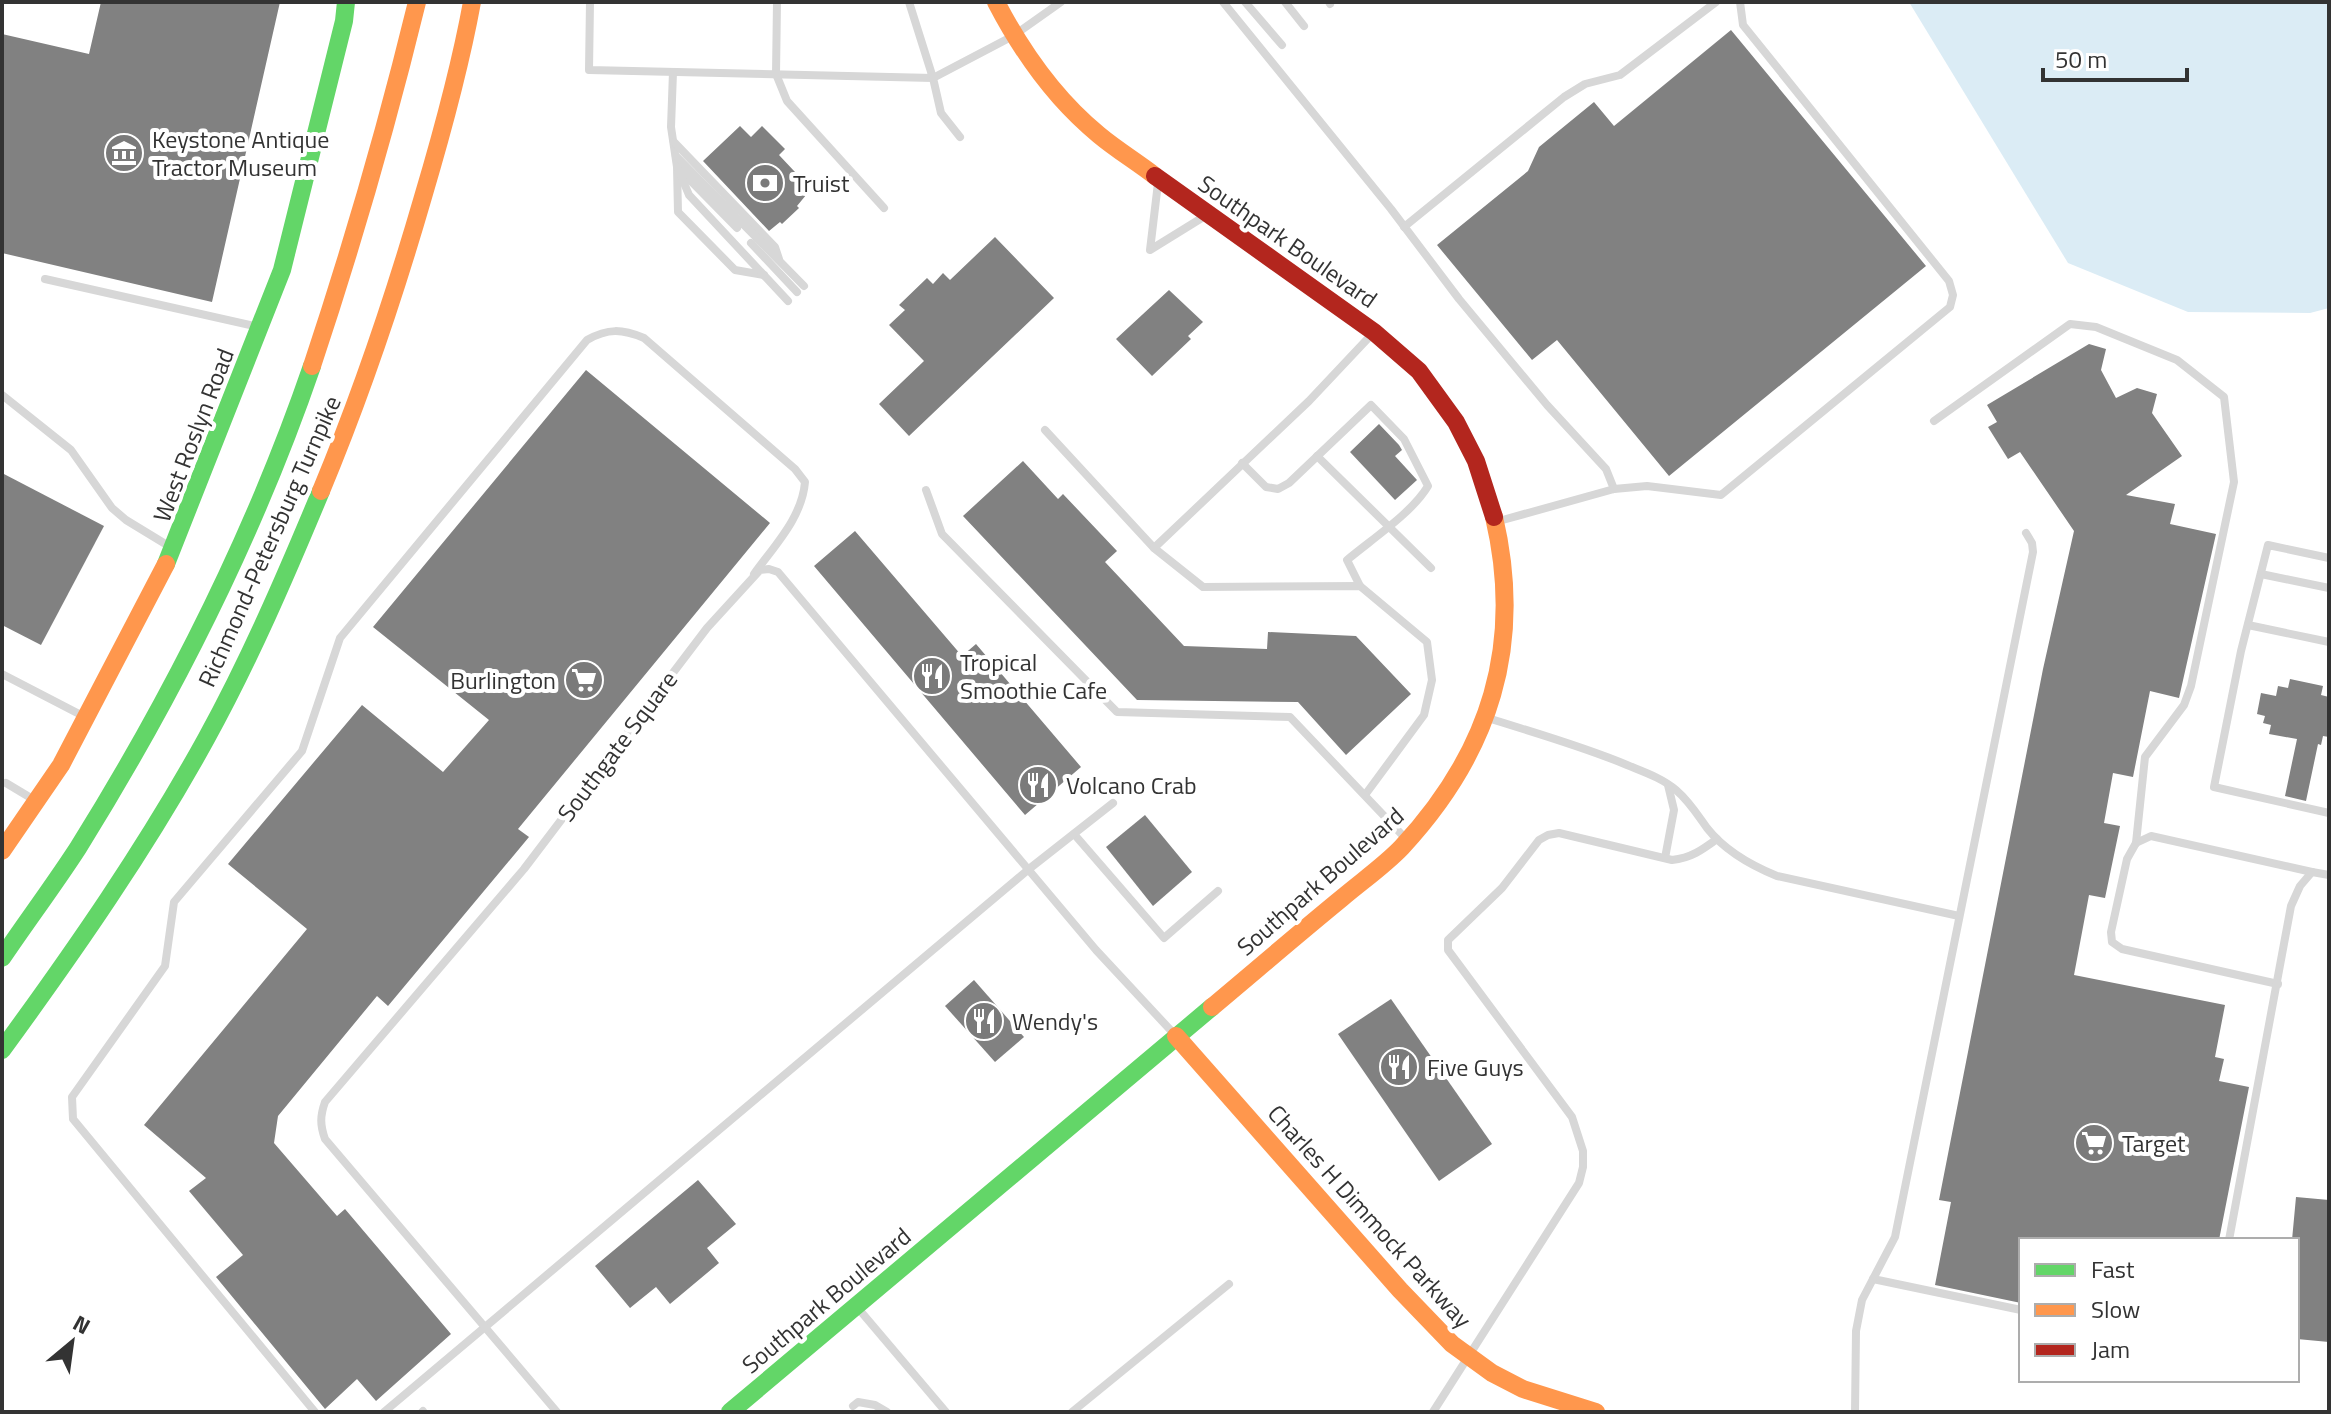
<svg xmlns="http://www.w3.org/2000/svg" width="2331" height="1414" viewBox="0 0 2331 1414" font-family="'Titillium Web',sans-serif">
<rect width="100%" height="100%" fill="#fff"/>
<path fill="#dbecf5" d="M1909 2H2329V308L2310 313 2188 312 2068 263Z"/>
<g fill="#818181">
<path d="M101 2H280L212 302 2 253V34L89 54Z"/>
<path d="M1731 30 1926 266 1669 476 1557 340 1532 360 1437 245 1528 171 1539 147 1594 102 1614 126Z"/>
<path d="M740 126 751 137 762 126 785 149 779 155 811 189 797 206 799 208 782 224 780 222 769 231 703 161Z"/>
<path d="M995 237 1054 298 909 436 879 404 924 361 889 325 905 310 899 305 927 278 933 284 943 273 950 280Z"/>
<path d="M1169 290 1203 322 1188 336 1191 339 1152 376 1116 339Z"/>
<path d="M2089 344 2106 349 2101 370 2116 398 2137 388 2157 394 2152 413 2182 456 2126 495 2175 504 2170 524 2216 534 2179 698 2150 691 2133 777 2113 773 2104 823 2120 826 2105 898 2089 895 2074 975 2225 1005 2215 1057 2224 1059 2219 1081 2249 1087 2219 1240H2021V1303L1935 1285 1951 1202 1939 1200 2043 669 2074 531 2020 452 2008 459 1988 427 1997 422 1987 405Z"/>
<path d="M586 370 770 523 518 829 529 837 388 1006 377 996 278 1116 274 1143 337 1216 345 1209 451 1334 376 1401 357 1379 325 1409 216 1277 243 1255 189 1191 206 1178 144 1125 307 929 228 864 362 705 443 772 489 720 373 627Z"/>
<path d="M1379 424 1399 445 1402 450 1395 456 1417 480 1395 500 1350 452Z"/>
<path d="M1023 461 1058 499 1063 494 1117 551 1105 562 1184 646 1267 649 1268 632 1356 636 1411 694 1346 755 1298 702 1137 700 963 516Z"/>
<path d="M2 473 104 526 41 645 2 625Z"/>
<path d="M855 531 962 656 976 644 1081 767 1025 815 814 566Z"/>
<path d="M2290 679 2323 686 2321 695 2329 697V737L2323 736 2321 745 2318 744 2306 801 2285 796 2297 739 2269 734 2271 725 2263 723 2265 716 2257 714 2261 693 2276 696 2278 686 2288 688Z"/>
<path d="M1145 815 1192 872 1153 906 1106 847Z"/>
<path d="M974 980 1024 1037 995 1062 945 1006Z"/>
<path d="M1391 999 1492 1144 1439 1181 1338 1034Z"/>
<path d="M698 1180 736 1224 707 1248 719 1263 670 1304 656 1287 630 1308 595 1266Z"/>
<path d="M2296 1197 2329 1200V1342L2297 1339V1240H2292Z"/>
</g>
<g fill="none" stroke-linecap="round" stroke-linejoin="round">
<g stroke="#d7d7d7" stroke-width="8">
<path d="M590 2 589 70 933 78 909 2"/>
<path d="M777 2 776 74 787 101 884 208"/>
<path d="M1223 2 1391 209 1459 299 1547 405 1606 469 1614 489"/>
<path d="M1245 2 1282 45"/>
<path d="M1285 2 1304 26"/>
<path d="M1329 2 1330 4"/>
<path d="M673 72 671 127 677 167 678 212 735 270 764 275"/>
<path d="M960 137 941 113 933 78 1013 36 1061 2"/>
<path d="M674 142 775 247 779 259"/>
<path d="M676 156 804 286"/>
<path d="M680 170 737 228"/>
<path d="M679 171 689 195 788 301"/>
<path d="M1158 183 1150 250 1205 216"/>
<path d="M1404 227 1564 97 1585 84 1620 75 1716 2"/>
<path d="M751 243 797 292"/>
<path d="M45 279 259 327"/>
<path d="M2 395 71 450 112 508 126 520 172 548"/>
<path d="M1934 421 2070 324 2096 327 2177 360 2224 397 2234 482 2191 686 2184 705 2145 757 2136 843"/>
<path d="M1045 430 1154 548 1203 587 1360 586 1427 642 1432 680 1424 715 1365 795"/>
<path d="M1317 456 1431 568"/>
<path d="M1242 463 1266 487 1278 489 1289 483 1371 405 1404 439 1428 486C1412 513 1372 539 1347 560L1360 586"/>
<path d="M926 490 942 534 1117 712 1290 717 1407 840"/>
<path d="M1499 521 1614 489 1647 486 1721 495 1950 307 1953 295 1949 281 1743 25 1740 2"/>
<path d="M1154 548 1309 401 1374 332"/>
<path d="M2329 558 2268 545 2241 651 2214 787 2329 813"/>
<path d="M2261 574 2329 588"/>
<path d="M2248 625 2329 642"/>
<path d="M2 674 85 717"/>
<path d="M1488 718C1535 733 1582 746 1627 765 1644 772 1662 778 1676 790 1689 801 1697 814 1707 828 1725 851 1750 865 1777 876L1959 916"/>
<path d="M6 783 36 801"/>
<path d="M1074 834 1164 938 1218 891"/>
<path d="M1665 858 1674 810 1668 785"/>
<path d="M2278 984 2122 949 2112 942 2111 932 2127 859 2136 843 2151 836 2312 872"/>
<path d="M2229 1240 2291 906 2300 886 2312 872 2329 875"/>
<path d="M1873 1279 2021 1310"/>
<path d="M857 1307 946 1412"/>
<path d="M853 1406 858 1402 875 1405 887 1412"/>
<path d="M315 1412 73 1119 72 1097 165 966 174 902 302 751 340 638 587 340C608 328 622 329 644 338L795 469 805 482C802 518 774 546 754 574"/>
<path d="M384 1412 1029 869 1113 803"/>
<path d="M422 1412 423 1411"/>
<path d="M557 1412 325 1139C320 1125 320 1116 325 1102L524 869 707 628 760 570 769 569 778 572 1096 950 1176 1036"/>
<path d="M1072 1412 1229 1284"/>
<path d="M1433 1412 1579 1183 1583 1167V1151L1572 1117 1448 950V940L1502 888 1539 840 1548 835 1559 833 1672 860C1691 858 1702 850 1717 839"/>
<path d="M1855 1412 1856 1331 1862 1300 1895 1237 2033 552 2032 543 2026 533"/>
</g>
<g stroke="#63d668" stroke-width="18">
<path d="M166 564 282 270 344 21 346 2"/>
<path d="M2 958C27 921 54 885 78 848 172 697 254 535 312 366"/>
<path d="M2 1050C75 950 146 848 206 739 250 659 286 575 321 491"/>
<path d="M730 1412 1212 1007"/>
</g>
<g stroke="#ff974d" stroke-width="18">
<path d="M996 2C1022 52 1055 99 1099 135 1117 150 1137 162 1155 176"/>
<path d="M312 366C352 246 387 125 417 2"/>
<path d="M321 491C361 395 394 297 423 197 442 133 460 68 472 2"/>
<path d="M2 851 61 765 166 564"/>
<path d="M1212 1007C1255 971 1298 934 1342 898 1362 881 1385 865 1402 847 1490 752 1524 645 1494 517"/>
<path d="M1176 1036 1400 1290 1452 1344 1492 1373 1523 1389 1596 1412"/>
</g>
<path stroke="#b3261e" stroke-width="18" d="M1155 176 1374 332 1419 371 1456 422 1476 461 1494 517"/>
</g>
<defs>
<g id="museum-disc" transform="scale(2)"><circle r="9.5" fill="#7a7a7a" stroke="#fff"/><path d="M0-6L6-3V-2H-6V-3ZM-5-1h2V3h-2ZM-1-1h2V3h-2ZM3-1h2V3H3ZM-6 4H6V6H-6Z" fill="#fff"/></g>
<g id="bank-disc" transform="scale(2)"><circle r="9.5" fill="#7a7a7a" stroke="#fff"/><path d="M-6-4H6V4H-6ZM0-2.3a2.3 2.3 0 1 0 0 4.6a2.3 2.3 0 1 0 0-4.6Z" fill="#fff"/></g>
<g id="restaurant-disc" transform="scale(2)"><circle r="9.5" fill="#7a7a7a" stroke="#fff"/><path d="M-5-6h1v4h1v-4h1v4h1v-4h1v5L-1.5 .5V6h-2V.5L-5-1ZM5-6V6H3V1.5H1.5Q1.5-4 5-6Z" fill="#fff"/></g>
<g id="supermarket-disc" transform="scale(2)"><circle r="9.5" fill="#7a7a7a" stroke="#fff"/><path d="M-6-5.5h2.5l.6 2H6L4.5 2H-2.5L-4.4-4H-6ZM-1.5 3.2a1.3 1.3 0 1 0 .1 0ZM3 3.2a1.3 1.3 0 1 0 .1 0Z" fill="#fff"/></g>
</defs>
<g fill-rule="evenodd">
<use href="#museum-disc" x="124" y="153"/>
<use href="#bank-disc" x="765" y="183"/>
<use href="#restaurant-disc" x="932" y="676"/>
<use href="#supermarket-disc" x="584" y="680"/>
<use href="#restaurant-disc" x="1038" y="785"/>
<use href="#restaurant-disc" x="984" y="1021"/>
<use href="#restaurant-disc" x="1399" y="1067"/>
<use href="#supermarket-disc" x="2094" y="1143"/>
</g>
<g text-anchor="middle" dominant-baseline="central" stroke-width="8" stroke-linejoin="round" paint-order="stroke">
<g font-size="24" fill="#333" stroke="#fff" text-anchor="start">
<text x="152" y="139">Keystone Antique<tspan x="152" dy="28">Tractor Museum</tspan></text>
<text x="793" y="183">Truist</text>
<text x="960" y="662">Tropical<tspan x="960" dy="28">Smoothie Cafe</tspan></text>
<text x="556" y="680" text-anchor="end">Burlington</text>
<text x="1066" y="785">Volcano Crab</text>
<text x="1012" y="1021">Wendy's</text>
<text x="1427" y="1067">Five Guys</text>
<text x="2122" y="1143">Target</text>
</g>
<g font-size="24" fill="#333" stroke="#fff">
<text transform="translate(1288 241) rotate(35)">Southpark Boulevard</text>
<text transform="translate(193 435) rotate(-69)">West Roslyn Road</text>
<text transform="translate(269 541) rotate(-66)">Richmond-Petersburg Turnpike</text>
<text transform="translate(617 746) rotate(-53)">Southgate Square</text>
<text transform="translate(1320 881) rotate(-41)">Southpark Boulevard</text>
<text transform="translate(1370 1216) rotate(48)">Charles H Dimmock Parkway</text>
<text transform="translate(826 1300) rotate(-40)">Southpark Boulevard</text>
</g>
</g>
<rect width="2331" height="1414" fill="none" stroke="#333333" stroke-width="8"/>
<rect x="2019" y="1238" width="280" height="144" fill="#ffffff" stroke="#adadad" stroke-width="2"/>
<rect x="2035" y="1264" width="40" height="12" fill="#63d668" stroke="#adadad" stroke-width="2"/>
<text x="2091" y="1278" font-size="24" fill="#333333">Fast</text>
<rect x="2035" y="1304" width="40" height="12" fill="#ff974d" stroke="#adadad" stroke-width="2"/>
<text x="2091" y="1318" font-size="24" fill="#333333">Slow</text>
<rect x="2035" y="1344" width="40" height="12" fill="#b3261e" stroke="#adadad" stroke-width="2"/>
<text x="2091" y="1358" font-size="24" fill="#333333">Jam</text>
<g transform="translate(72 1342) rotate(29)" stroke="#ffffff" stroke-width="6" paint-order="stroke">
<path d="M0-6L14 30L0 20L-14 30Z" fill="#333333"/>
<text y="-12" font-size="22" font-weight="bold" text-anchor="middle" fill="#333333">N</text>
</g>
<path d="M2043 68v12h144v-12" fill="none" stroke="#333333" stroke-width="4"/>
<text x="2055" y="68" font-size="24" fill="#333333" stroke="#ffffff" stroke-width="6" paint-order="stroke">50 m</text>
</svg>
